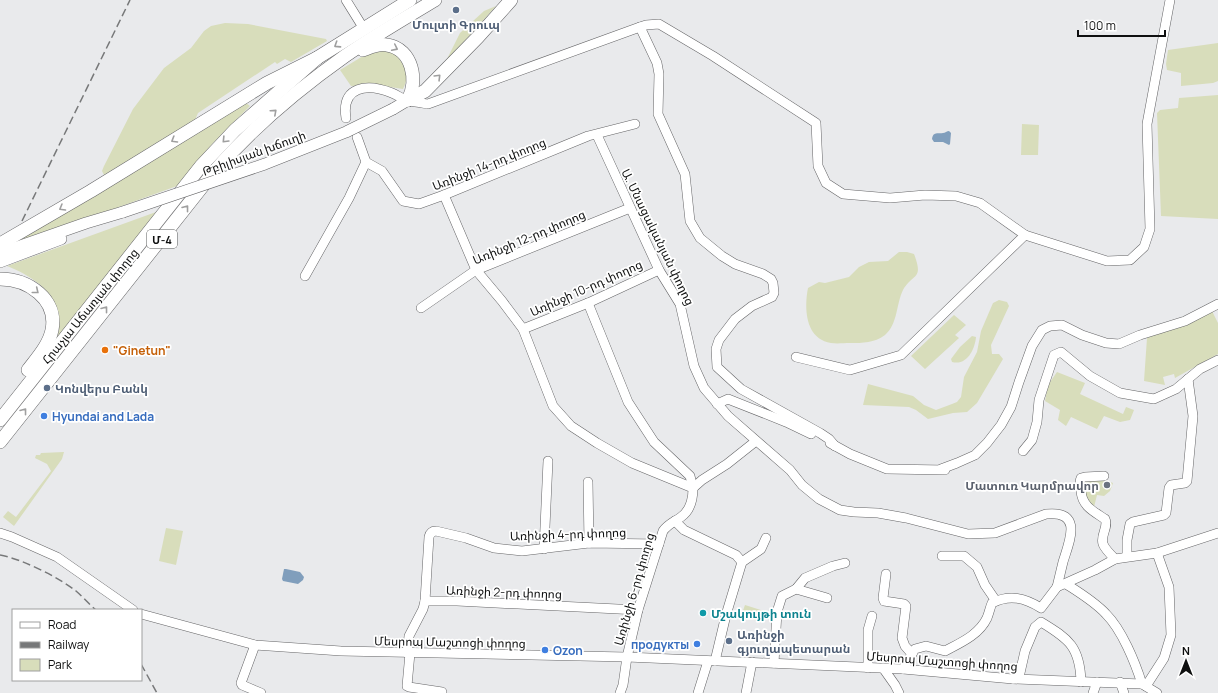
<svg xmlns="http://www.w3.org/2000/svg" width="1218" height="693" viewBox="0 0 1218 693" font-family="Manrope,'Noto Sans Armenian',sans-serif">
<rect width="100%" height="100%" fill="#e9eaec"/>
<g fill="#d8ddbb">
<path d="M496 6 446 62V61L460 33 484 11Z"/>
<path d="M225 23 248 24 326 39 327 41 291 62 285 59 277 64 275 62 198 113 195 120 104 175 102 171 104 166 133 109 164 68 191 48 204 31 211 26Z"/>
<path d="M1218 43V81L1213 83 1181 86V73L1167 70 1166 64 1168 50Z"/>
<path d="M373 50 392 51C403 62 412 72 403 89L377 85 351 86 340 70Z"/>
<path d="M1218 95V219L1161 216 1157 113 1160 110 1178 108 1179 98Z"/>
<path d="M246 103 250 106 213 143 177 186 0 250Z"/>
<path d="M1022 124 1039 125 1038 155H1021Z"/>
<path d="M156 212 55 342C55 331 58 314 55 305 50 287 23 272 7 266Z"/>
<path d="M899 252H907L914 254C924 280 913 273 903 290 896 304 898 324 885 335 874 343 863 343 850 343 844 343 837 344 831 343 805 339 804 308 808 288L819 282 825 283 849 277 859 267 869 262 888 261Z"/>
<path d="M999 300 1007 302 1009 306 991 345 992 354H999L1003 359 977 403 967 412 953 413 928 419 916 410 909 407 863 405 868 384 913 396 924 405 936 410 952 404 957 402 961 397 964 377 977 352 981 331 993 303Z"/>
<path d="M1211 309 1218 323V354L1175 378 1174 374 1163 377 1165 385 1144 381 1147 338Z"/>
<path d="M954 315 966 325 955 335 959 338 925 369 911 356Z"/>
<path d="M972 336 976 337C975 349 967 366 952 362L951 359 960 347Z"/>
<path d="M1057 372 1085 383 1080 394 1123 414 1126 407 1134 410 1130 420 1120 422 1104 416 1097 429 1071 417 1066 426 1058 420 1060 410 1045 401 1048 385Z"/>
<path d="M64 452 62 459 14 526 3 517 8 511 16 517 51 471 47 464 35 458 36 455H40L41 453Z"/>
<path d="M1100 478 1113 483 1110 491 1104 496 1097 495 1094 507 1085 501 1082 479Z"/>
<path d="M166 528 183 531 176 565 159 561Z"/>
<path d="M745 605 764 611 761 622 741 616Z"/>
</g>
<g fill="#809ebc">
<path d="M949 131 951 133 950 144 949 145 943 142H934L932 139C933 131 938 134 943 133 945 133 947 131 949 131Z"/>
<path d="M284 569H286L300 572 304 577 303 580 298 584 283 581 282 579Z"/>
</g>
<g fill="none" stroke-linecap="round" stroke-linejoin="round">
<g stroke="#656567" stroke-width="10">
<g id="minor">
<path d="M346 0 364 29"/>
<path d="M640 27 657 63 659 74 658 114 685 174 690 221 700 238 722 256 735 264 763 274 771 279 773 283 774 293 772 297 752 306 735 319 719 340 716 349 717 367 741 389 820 433 829 439 835 446"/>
<path d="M346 118C341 86 367 83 392 93 397 95 401 98 406 100 413 102 421 103 428 104L640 27 646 25 659 24 713 56 816 123 818 166 826 183 843 194 890 198 925 195 956 196 980 203 1025 235 901 355 850 370 796 357"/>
<path d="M597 135 659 270 680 304 694 366 704 388 728 416 790 470 802 485 819 499 840 510 854 512 878 513 906 518 968 534 995 533 1046 514C1084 510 1069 542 1063 562 1061 570 1059 579 1057 587"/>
<path d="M366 162 382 171 403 201 419 204 444 195 588 136 635 124"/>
<path d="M444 195 476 270 502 301 523 329 553 406 571 426 597 443 632 463 693 488C693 499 691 510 681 517 674 522 668 524 663 531L638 610 627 657 623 685 620 693"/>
<path d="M1025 235 1107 261 1130 260 1144 247 1150 229 1147 124 1170 0"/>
<path d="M305 276 349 198 366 162 357 137"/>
<path d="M588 303 628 402 654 442 690 476 693 488"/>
<path d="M421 308 476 270 630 208"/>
<path d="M523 329 588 303 659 270"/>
<path d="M717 404 728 399 786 422 811 434"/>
<path d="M830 443 850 454 887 469 945 470"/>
<path d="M1023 451 1032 440 1037 422 1039 400 1054 355 1061 352 1090 376 1120 393 1154 399 1176 389 1200 369 1218 360"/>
<path d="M941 469 957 463 975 455 987 443 1001 425 1011 407 1019 382 1032 346 1042 330 1050 326 1062 325 1082 335 1106 343 1119 344 1140 335 1185 321 1218 304"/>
<path d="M1104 476 1085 477 1081 478C1079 482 1080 486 1081 491 1082 506 1093 511 1105 519 1109 527 1100 535 1103 544 1105 549 1111 555 1115 559"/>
<path d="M588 482 589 543"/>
<path d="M693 488 702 480 727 464 756 441"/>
<path d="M675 521 684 530 736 555 742 562 726 615 715 661"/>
<path d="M0 533 12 537 57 557 133 610"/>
<path d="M544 549 548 461"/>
<path d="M942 556H964L977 567 985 585 996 601"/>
<path d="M1127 556V540L1130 524 1133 522 1164 515 1166 513 1169 488 1171 485 1185 483 1187 481 1193 416 1188 379"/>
<path d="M742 562 761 549 766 538"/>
<path d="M886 574 883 598 884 601 904 604 906 606 902 638 905 646 912 654"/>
<path d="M1066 584C1080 593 1095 602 1106 614 1122 630 1135 662 1142 684"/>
<path d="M796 589 827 598"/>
<path d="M425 601 429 537C430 533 432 531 436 531L466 538 494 548 522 551 589 543 659 544"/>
<path d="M141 614 255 645 341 651 627 657 903 669 1013 679 1142 684 1157 693"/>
<path d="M255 645 241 683 242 685 261 693"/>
<path d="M407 653 409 636 423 609 425 601H457L638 610"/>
<path d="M410 653 407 686 409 687 442 692"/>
<path d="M774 663 777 612 782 596 796 589 805 578 833 566 845 563"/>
<path d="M868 668V630L872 616"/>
<path d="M883 668 895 685 899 693"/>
<path d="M903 669 915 649 926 646 945 651C960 643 979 635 987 618 989 613 990 608 992 603 1010 594 1025 598 1041 608L1057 587 1095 570 1115 559 1157 553 1218 533"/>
<path d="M1013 679 1020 673 1025 651 1035 627 1041 622C1069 639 1080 647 1081 682"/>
<path d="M1120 682 1124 693"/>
<path d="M1146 686 1164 658 1171 635 1169 587 1157 553"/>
<path d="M698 693 708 661"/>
<path d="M746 693 752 662"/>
<path d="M1093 693 1097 682"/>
</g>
</g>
<g stroke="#656567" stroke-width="12">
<g id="major">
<path d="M393 109 408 100"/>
<path d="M0 253 86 223 123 212"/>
<path d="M0 262 61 239"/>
</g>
</g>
<g stroke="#656567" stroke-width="14">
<g id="highway">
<path d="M363 50C371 47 379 43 387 45 413 49 418 81 408 100"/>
<path d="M408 100 425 91 478 37 511 0"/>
<path d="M0 244 91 191 267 83 317 58 410 0"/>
<path d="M0 279C28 279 58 299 52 330 49 345 37 358 28 370"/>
<path d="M0 420 201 166 235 130 317 58"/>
<path d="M0 442 213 173C251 129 297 90 345 56 374 36 405 18 435 0"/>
</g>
</g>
<use href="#minor" stroke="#fff" stroke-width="9"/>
<use href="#major" stroke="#fff" stroke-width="11"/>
<use href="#highway" stroke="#fff" stroke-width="13"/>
<g stroke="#777879" stroke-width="1.5" stroke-dasharray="8 4" stroke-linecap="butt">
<path d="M22 221 130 0"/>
<path d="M0 555C22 559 58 577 76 591 83 597 89 604 96 610"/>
<path d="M141 664 157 693"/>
</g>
<g stroke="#656567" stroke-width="12" stroke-linecap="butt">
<path id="major-bridge" d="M123 212 265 164 346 132 393 109"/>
</g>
<use href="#major-bridge" stroke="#fff" stroke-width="11"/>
</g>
<defs><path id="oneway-chevron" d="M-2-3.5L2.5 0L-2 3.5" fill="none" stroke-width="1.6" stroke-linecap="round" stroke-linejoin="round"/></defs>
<g stroke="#9f9f9f">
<use href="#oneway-chevron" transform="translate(337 45) rotate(147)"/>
<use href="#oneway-chevron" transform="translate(395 48) rotate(26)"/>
<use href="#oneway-chevron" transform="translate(438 77) rotate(-45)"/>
<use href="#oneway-chevron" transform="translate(274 112) rotate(-42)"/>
<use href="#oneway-chevron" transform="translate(174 140) rotate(149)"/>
<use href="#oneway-chevron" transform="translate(225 140) rotate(134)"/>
<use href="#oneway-chevron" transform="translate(62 208) rotate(150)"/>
<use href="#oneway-chevron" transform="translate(186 208) rotate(-52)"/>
<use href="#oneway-chevron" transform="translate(36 291) rotate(39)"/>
<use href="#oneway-chevron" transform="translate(105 309) rotate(-52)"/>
<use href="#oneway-chevron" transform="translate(24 411) rotate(-52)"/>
</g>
<g fill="#5c6f8a" stroke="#fff" stroke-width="1.5">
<circle cx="456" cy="10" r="4"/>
<circle cx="47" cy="388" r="4"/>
<circle cx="729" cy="641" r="4"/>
</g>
<circle fill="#e8710a" stroke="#fff" stroke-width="1.5" cx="105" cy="350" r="4"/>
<g fill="#3f7fe0" stroke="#fff" stroke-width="1.5">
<circle cx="44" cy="416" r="4"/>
<circle cx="697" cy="644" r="4"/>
<circle cx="545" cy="650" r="4"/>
</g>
<circle fill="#6b7280" stroke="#fff" stroke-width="1.5" cx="1107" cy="485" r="4"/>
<circle fill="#0f9aa8" stroke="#fff" stroke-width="1.5" cx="703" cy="613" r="4"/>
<g text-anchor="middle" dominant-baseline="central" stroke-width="3.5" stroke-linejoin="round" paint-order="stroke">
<rect fill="#fff" stroke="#575858" stroke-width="1" x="147" y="230" width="30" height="18" rx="3"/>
<g font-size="11" font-weight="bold" fill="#0f1010">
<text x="162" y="239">Մ-4</text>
</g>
<g font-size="12" font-weight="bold" fill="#4e5e75" stroke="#fff" text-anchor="start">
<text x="456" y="24" text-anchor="middle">Մուլտի Գրուպ</text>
<text x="55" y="388">Կոնվերս Բանկ</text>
<text x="737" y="634">Առինջի<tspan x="737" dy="14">գյուղապետարան</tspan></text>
</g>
<g font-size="12" fill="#0f1010" stroke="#fff">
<text transform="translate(254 153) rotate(-20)">Թբիլիսյան խճուղի</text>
<text transform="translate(489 164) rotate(-22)">Առինջի 14-րդ փողոց</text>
<text transform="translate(529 237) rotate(-23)">Առինջի 12-րդ փողոց</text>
<text transform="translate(658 237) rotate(64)">Ա. Մնացականյան փողոց</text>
<text transform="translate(586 288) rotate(-24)">Առինջի 10-րդ փողոց</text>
<text transform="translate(90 306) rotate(-51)">Հրաչյա Աճառյան փողոց</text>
<text transform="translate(568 534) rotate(-2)">Առինջի 4-րդ փողոց</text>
<text transform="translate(634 589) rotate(-74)">Առինջի 6-րդ փողոց</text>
<text transform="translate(504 592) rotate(2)">Առինջի 2-րդ փողոց</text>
<text transform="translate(450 642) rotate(1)">Մեսրոպ Մաշտոցի փողոց</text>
<text transform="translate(942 661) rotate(4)">Մեսրոպ Մաշտոցի փողոց</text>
</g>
<g font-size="12" font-weight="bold" fill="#c56008" stroke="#fff" text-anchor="start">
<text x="113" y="350">"Ginetun"</text>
</g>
<g font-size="12" font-weight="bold" fill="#366cbe" stroke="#fff" text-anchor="start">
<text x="52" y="416">Hyundai and Lada</text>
<text x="689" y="644" text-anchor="end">продукты</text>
<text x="553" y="650">Ozon</text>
</g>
<g font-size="12" font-weight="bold" fill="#5b616d" stroke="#fff" text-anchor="end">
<text x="1099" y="485">Մատուռ Կարմրավոր</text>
</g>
<g font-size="12" font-weight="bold" fill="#0d838f" stroke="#fff" text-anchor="start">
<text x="711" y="613">Մշակույթի տուն</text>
</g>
</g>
<rect x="12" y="609" width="130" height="72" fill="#ffffff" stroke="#9f9f9f"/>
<rect x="20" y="622" width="20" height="6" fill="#ffffff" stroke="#9f9f9f"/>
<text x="48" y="629" font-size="12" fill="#0f1010">Road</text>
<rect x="20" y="642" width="20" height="6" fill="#777879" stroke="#9f9f9f"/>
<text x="48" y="649" font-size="12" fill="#0f1010">Railway</text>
<rect x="20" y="659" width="20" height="12" fill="#d8ddbb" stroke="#9f9f9f"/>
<text x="48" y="669" font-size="12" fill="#0f1010">Park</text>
<g transform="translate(1186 661)" stroke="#ffffff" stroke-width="3" paint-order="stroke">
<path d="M0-3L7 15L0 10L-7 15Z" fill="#0f1010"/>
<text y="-6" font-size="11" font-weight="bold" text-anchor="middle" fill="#0f1010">N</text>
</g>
<path d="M1078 30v6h87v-6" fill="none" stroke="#0f1010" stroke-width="2"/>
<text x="1084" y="30" font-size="12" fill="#0f1010" stroke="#ffffff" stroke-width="3" paint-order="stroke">100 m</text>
</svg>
